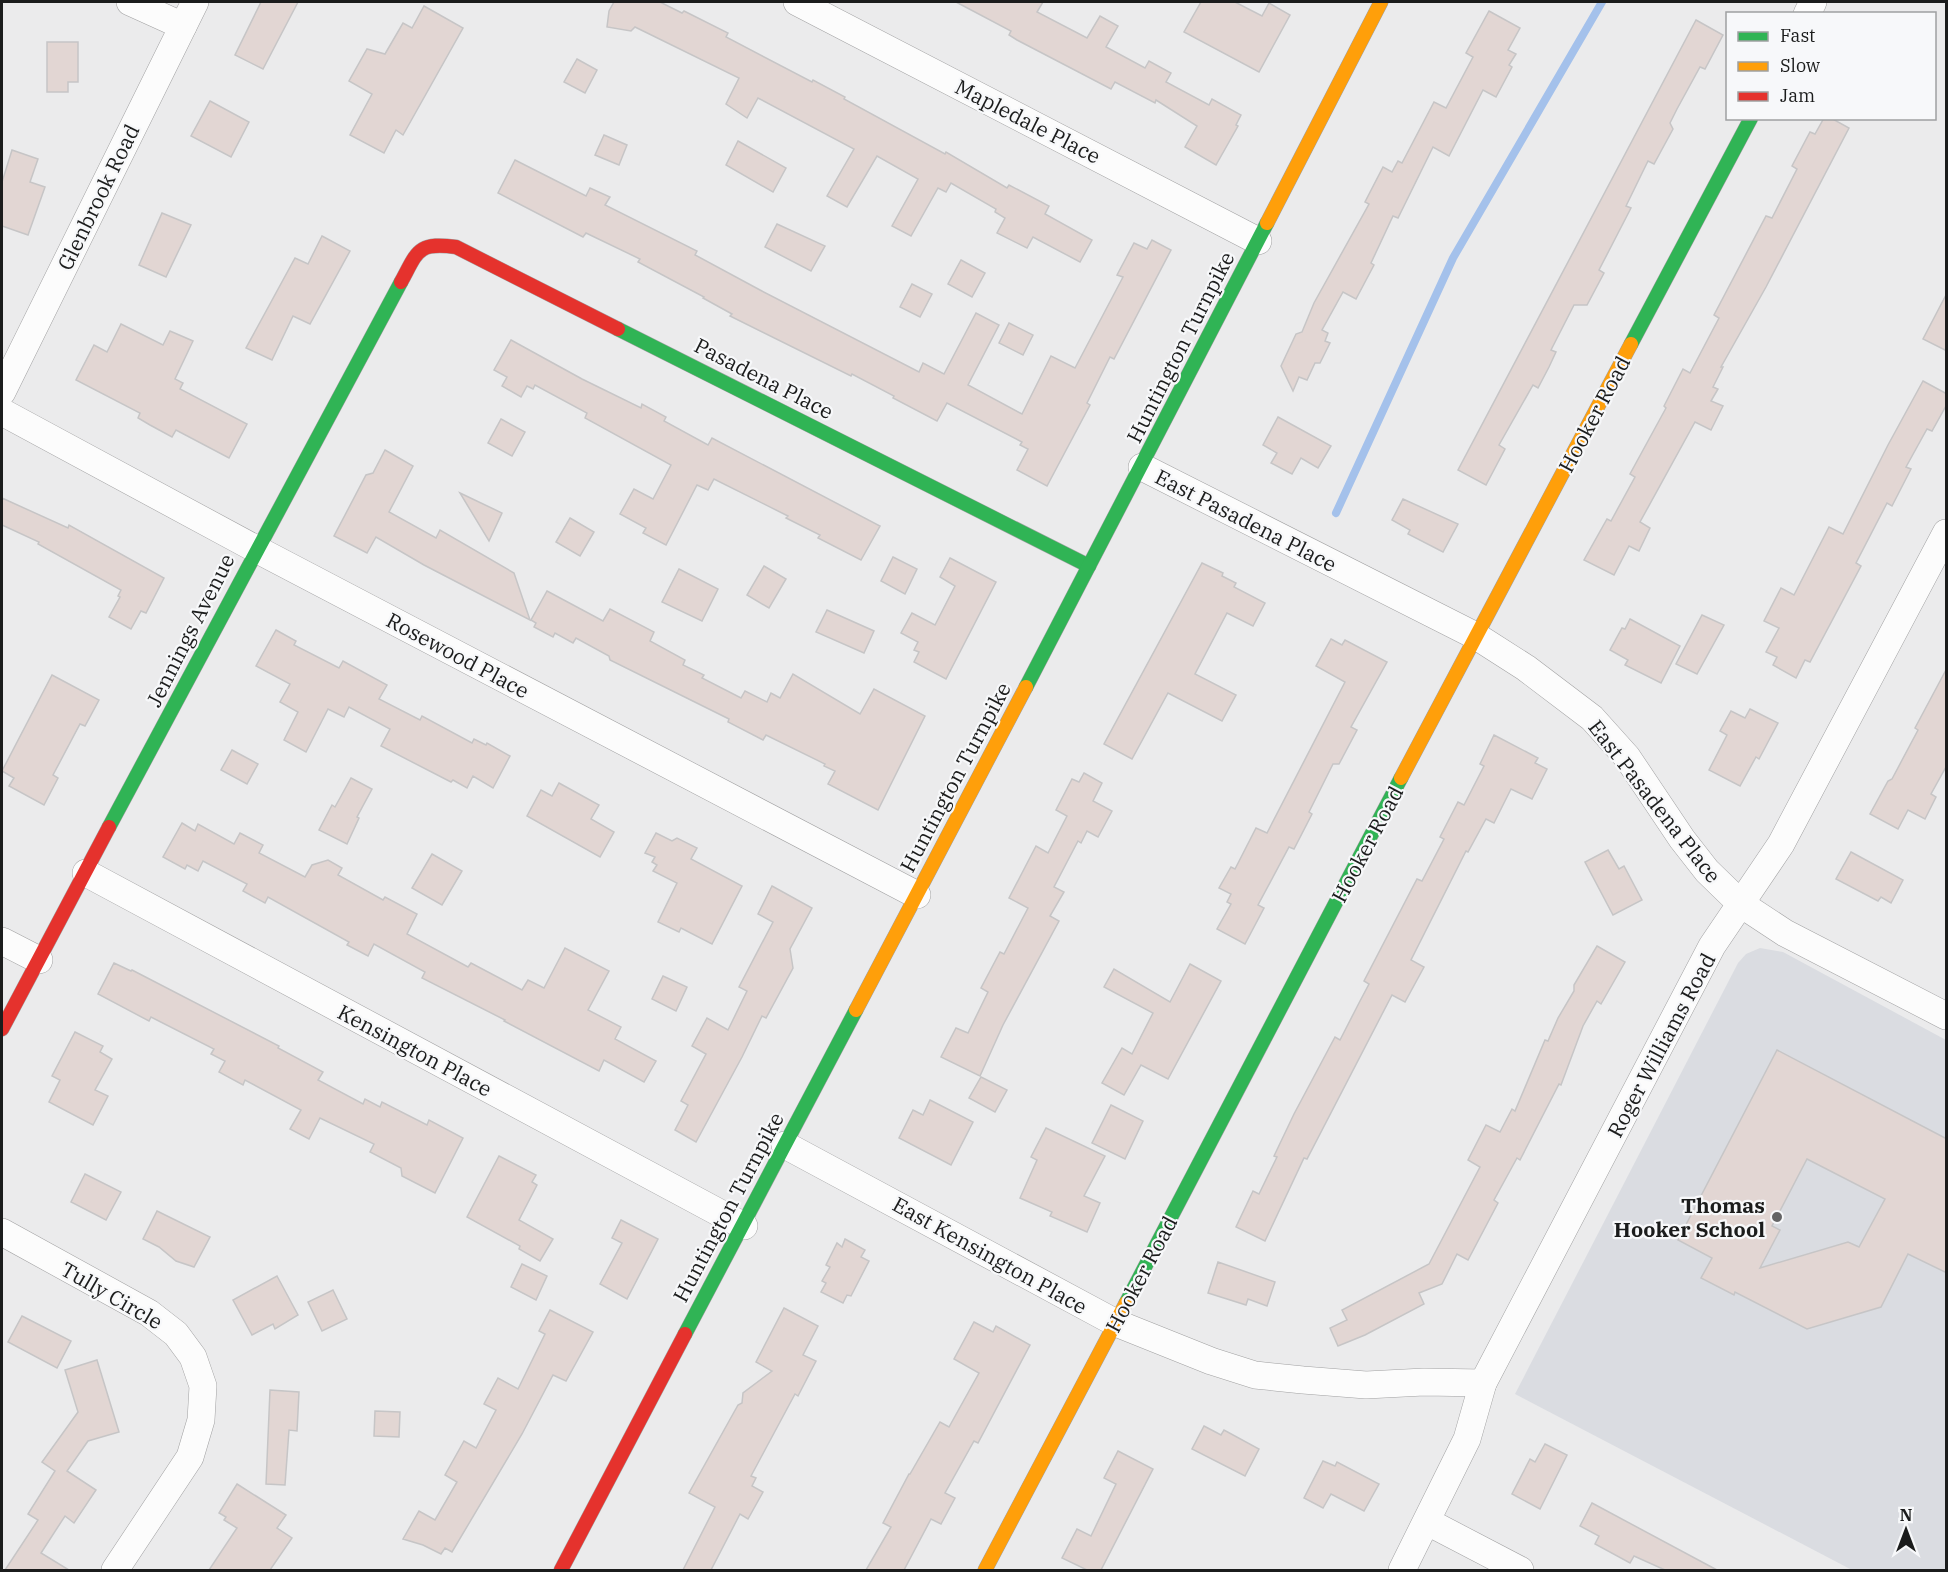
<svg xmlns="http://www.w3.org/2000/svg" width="1948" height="1572" viewBox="0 0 1948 1572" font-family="'IBM Plex Serif',serif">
<rect width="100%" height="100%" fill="#ebebec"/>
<path fill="#dadce1" d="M1760 948 1783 952 1946 1040V1570H1852L1515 1394 1738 963 1746 954Z"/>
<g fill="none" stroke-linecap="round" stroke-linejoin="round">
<path stroke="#a4c1eb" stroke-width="8" d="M1336 513 1453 258 1602 2"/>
</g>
<g fill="#e2d6d3" stroke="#c6c5c6" stroke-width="1.5" fill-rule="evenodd">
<path d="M261 2H298L263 69 235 55Z"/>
<path d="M614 2H660L682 13 684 11 728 33 726 37 812 82 813 80 845 97 844 99 945 154 946 152 1007 188 1009 185 1049 206 1045 214 1092 240 1080 262 1033 237 1027 248 997 233 1005 218 995 212 996 209 951 183 946 192 938 188 911 236 892 226 918 179 877 156 847 207 827 196 854 149 758 98 747 118 726 104 739 78 635 27 631 31 607 27 609 11Z"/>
<path d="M956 2H1043L1037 12 1087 38 1100 16 1118 26 1106 47 1145 68 1149 61 1171 73 1166 82 1209 105 1212 99 1241 115 1236 125 1238 126 1216 165 1185 147 1197 126 1156 100 1155 103 1115 82 1111 89 1017 40 1009 35 1011 31Z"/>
<path d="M1201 2H1235L1262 16 1269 3 1290 15 1259 72 1184 32Z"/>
<path d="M424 6 463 28 403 135 396 130 384 153 350 135 372 94 349 81 367 49 385 54 403 23 412 28Z"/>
<path d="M1489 11 1520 28 1508 50 1516 54 1509 65 1512 67 1496 97 1483 90 1449 156 1433 147 1398 218 1393 216 1371 263 1374 265 1356 299 1343 292 1322 330 1328 333 1325 341 1330 343 1320 363H1315L1307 380 1299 377 1293 391 1281 366 1296 334 1302 332 1314 303 1369 204 1365 202 1383 167 1392 172 1398 161 1402 163 1434 102 1446 108 1473 57 1466 53Z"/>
<path d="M1696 20 1723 35 1705 69 1700 67 1677 109 1670 123 1673 129 1654 164 1648 161 1626 206 1631 208 1599 270 1604 273 1587 305H1574L1551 350 1556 352 1549 367 1538 388 1533 385 1499 445 1505 449 1486 485 1458 470Z"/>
<path d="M47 42H78V82H68V92H47Z"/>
<path d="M577 59 597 70 585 93 564 82Z"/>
<path d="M210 101 249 122 231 157 191 136Z"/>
<path d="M1824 118H1831L1849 128 1766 287 1721 367H1723L1713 387 1718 389 1711 401 1723 406 1711 430 1695 422 1640 522 1650 528 1639 551 1629 546 1614 575 1584 560 1607 519 1611 521 1635 477 1630 474 1666 408 1664 406 1683 369 1690 373 1719 318 1714 315 1766 216 1772 218 1797 169 1792 166 1810 132 1815 134Z"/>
<path d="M604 135 627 145 619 165 595 155Z"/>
<path d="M738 141 786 168 773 192 726 165Z"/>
<path d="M12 150 38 159 30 182 45 187 28 235 2 226V182Z"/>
<path d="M515 160 586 196 590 188 610 197 605 205 697 251 695 255 760 290 919 372 923 363 944 374 976 313 999 325 968 385 1022 414 1051 356 1075 368 1123 277 1117 275 1134 243 1147 249 1152 240 1171 250 1114 359 1110 357 1087 403 1090 405 1047 486 1017 470 1028 449 1020 445 1022 442 947 403 937 421 893 398 894 396 852 374 851 376 730 316 732 314 703 298 704 297 638 262 640 259 586 233 583 237 498 193Z"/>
<path d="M162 213 191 225 166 277 139 265Z"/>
<path d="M777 224 825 246 811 271 765 247Z"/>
<path d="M322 236 350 251 310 324 293 316 272 360 246 348 295 258 308 264Z"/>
<path d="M961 260 985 273 972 297 948 284Z"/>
<path d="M912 284 932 294 920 317 900 307Z"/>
<path d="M1947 293V351L1923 339Z"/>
<path d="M1009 323 1033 335 1023 355 999 343Z"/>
<path d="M121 324 163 345 170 331 193 341 175 379 183 383 180 389 247 424 229 458 176 430 172 437 150 425 138 418 140 413 76 380 94 345 107 352Z"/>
<path d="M511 340 582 379 641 408 642 404 666 417 664 421 708 445 712 438 880 526 861 560 818 538 820 535 786 518 788 516 714 479 708 490 697 485 666 545 643 533 646 528 620 514 634 489 653 499 671 465 585 418 587 413 535 385 533 389 527 386 521 397 502 386 507 377 494 370Z"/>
<path d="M1923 381 1947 394V404L1932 431 1927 429 1906 467 1911 469 1892 506 1887 503 1856 563 1861 566 1810 662 1805 660 1796 678 1773 665 1777 657 1766 652 1779 628 1764 621 1781 588 1794 595 1829 527 1843 534 1888 445Z"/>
<path d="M1278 417 1331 446 1318 468 1301 458 1292 474 1271 463 1277 453 1263 445Z"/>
<path d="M501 419 525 432 512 456 488 443Z"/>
<path d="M385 450 413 466 389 512 436 538 440 530 514 573 530 620 424 565 376 537 367 553 334 536 366 475 373 473Z"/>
<path d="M460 493 502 513 489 541Z"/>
<path d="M2 498 68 528 69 525 164 578 146 613 141 611 131 629 109 617 120 597 118 596 121 590 38 544 39 542 2 525Z"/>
<path d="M1403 499 1458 524 1443 552 1408 534 1410 530 1392 520Z"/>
<path d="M570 518 594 532 580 556 556 542Z"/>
<path d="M893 557 917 569 905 594 881 581Z"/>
<path d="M950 558 996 582 946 679 914 662 919 652 914 650 918 642 901 633 912 613 935 625 955 586 940 577Z"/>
<path d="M1202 563 1223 573 1222 576 1236 583 1234 587 1265 603 1253 626 1227 613 1195 674 1236 695 1222 721 1168 693 1132 759 1104 744Z"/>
<path d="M764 566 786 579 769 608 747 595Z"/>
<path d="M679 569 718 589 702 621 662 602Z"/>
<path d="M547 591 603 621 610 609 654 632 650 641 685 660 683 665 704 675 702 678 741 698 745 691 767 702 771 693 780 698 793 674 860 714 874 689 925 716 878 810 828 784 835 771 824 766 825 764 766 735 763 740 728 722 729 719 610 660 609 656 576 638 573 643 555 633 553 637 534 627 536 623 531 620Z"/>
<path d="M827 610 874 631 864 653 816 632Z"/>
<path d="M1702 615 1724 625 1697 674 1676 664Z"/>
<path d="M1630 619 1680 646 1661 683 1625 665 1628 660 1610 650 1622 628 1625 629Z"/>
<path d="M276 630 296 641 294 645 339 668 343 661 387 685 379 699 420 720 422 716 472 743 474 739 486 745 487 743 510 756 493 788 473 776 467 788 453 780 451 782 381 746 390 729 349 707 344 717 328 709 306 752 284 740 298 712 280 702 290 684 256 666Z"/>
<path d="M1331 639 1342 645 1345 640 1387 662 1351 727 1357 730 1339 764H1333L1309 812 1312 814 1294 849 1289 847 1258 905 1264 908 1245 944 1217 929 1231 904 1227 902 1231 894 1219 888 1231 867 1235 869 1256 828 1267 833 1345 682 1316 666Z"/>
<path d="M1947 668V765L1931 794 1936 797 1925 819 1908 810 1898 829 1870 814 1888 781 1892 779 1918 730 1915 728Z"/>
<path d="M52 675 99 700 85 726 80 724 53 775 58 778 44 805 9 786 14 778 2 771Z"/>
<path d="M1750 709 1778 723 1759 759 1756 757 1740 786 1709 770 1727 735 1720 731 1731 711 1745 718Z"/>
<path d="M1494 735 1538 758 1535 763 1547 769 1532 799 1511 789 1494 823 1486 819 1468 852 1466 851 1411 960 1424 967 1405 1002 1392 995 1307 1159 1304 1158 1265 1241 1236 1227 1253 1191 1259 1194 1277 1157 1274 1156 1294 1114 1335 1037 1340 1040 1360 1001 1369 984 1364 981 1417 879 1422 881 1444 839 1440 837 1458 802 1464 805 1484 766 1480 764Z"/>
<path d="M232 750 258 764 247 784 221 770Z"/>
<path d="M1084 773 1102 783 1093 801 1112 811 1098 837 1087 831 1081 843 1078 841 1054 887 1064 892 1050 916 1059 921 1003 1025 980 1076 941 1057 956 1028 968 1033 988 992 981 988 1000 952 1004 954 1028 908 1009 898 1036 846 1048 853 1067 816 1056 810 1072 779 1079 782Z"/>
<path d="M351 778 372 789 357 817 359 818 347 844 319 830 332 805 335 807Z"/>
<path d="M559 783 599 805 591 819 614 832 600 857 527 816 541 790 552 796Z"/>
<path d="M182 823 195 831 198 824 234 844 240 833 263 845 259 853 305 877 312 865 328 860 342 868 338 875 383 900 385 897 417 914 407 934 468 967 471 963 522 990 528 980 544 988 565 948 609 971 588 1010 621 1027 615 1039 656 1061 644 1082 604 1060 599 1071 504 1021 505 1020 422 978 425 972 374 944 368 956 347 945 349 942 268 897 265 903 243 891 247 884 203 861 198 871 187 865 185 869 163 857Z"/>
<path d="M656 833 672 841 677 838 697 848 691 859 742 886 712 944 681 928 679 932 658 922 677 883 653 871 657 865 652 862 655 857 645 853Z"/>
<path d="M1608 850 1619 869 1624 866 1642 900 1613 915 1585 862Z"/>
<path d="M1851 852 1903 880 1891 903 1881 897 1878 901 1836 879Z"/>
<path d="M432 854 462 871 442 905 412 888Z"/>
<path d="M772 886 812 908 790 949 793 968 766 1018 762 1016 742 1057 696 1142 675 1130 688 1105 681 1101 706 1054 692 1046 707 1018 728 1030 747 991 739 987 773 922 758 914Z"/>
<path d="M1597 946 1625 962 1601 1004 1597 1001 1583 1026 1561 1085 1559 1084 1520 1160 1517 1158 1494 1200 1498 1203 1468 1260 1457 1254 1442 1284 1419 1293 1424 1304 1365 1335 1338 1346 1330 1328 1347 1320 1342 1310 1429 1264 1480 1167 1468 1160 1486 1125 1500 1132 1512 1109 1515 1111 1545 1040 1548 1041 1558 1018 1574 991V985Z"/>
<path d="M114 963 131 971 132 970 279 1046 278 1048 323 1072 318 1080 363 1104 365 1099 380 1107 382 1102 427 1125 429 1120 463 1138 435 1193 402 1176 401 1168 370 1152 374 1144 320 1118 309 1139 290 1129 301 1110 245 1080 243 1085 219 1072 225 1061 211 1054 214 1049 151 1017 149 1021 98 994Z"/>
<path d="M1190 964 1221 981 1168 1079 1141 1065 1124 1095 1102 1083 1122 1048 1132 1054 1153 1013 1104 987 1114 969 1170 1002Z"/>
<path d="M663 976 687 987 676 1011 652 999Z"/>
<path d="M75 1032 103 1046 100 1052 112 1059 95 1090 108 1096 93 1125 49 1102 60 1080 52 1076Z"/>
<path d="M1777 1050 1947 1139V1273L1908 1254 1881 1307 1807 1329 1735 1292 1734 1295 1701 1278 1712 1258 1678 1240ZM1807 1159 1885 1199 1859 1247 1848 1242 1760 1268 1780 1230 1772 1226Z"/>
<path d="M981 1077 1007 1090 995 1112 969 1098Z"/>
<path d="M930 1100 973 1122 951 1165 899 1138 913 1110 923 1115Z"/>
<path d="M1111 1105 1143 1121 1125 1159 1092 1143Z"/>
<path d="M1046 1128 1105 1156 1084 1196 1100 1203 1087 1232 1050 1216 1052 1212 1020 1198 1037 1160 1031 1157Z"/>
<path d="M499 1156 536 1175 532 1182 537 1185 519 1220 553 1239 540 1261 519 1249 520 1246 467 1217Z"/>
<path d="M85 1174 121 1192 106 1220 71 1202Z"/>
<path d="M157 1211 210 1237 194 1267 176 1261 159 1247 143 1239Z"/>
<path d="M621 1220 658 1239 627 1299 600 1284 622 1243 612 1238Z"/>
<path d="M845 1239 865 1250 861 1257 869 1261 851 1296 847 1295 843 1303 821 1292 826 1283 822 1281 830 1267 826 1265 837 1243 842 1247Z"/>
<path d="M1218 1262 1275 1282 1267 1306 1248 1299 1246 1305 1208 1293Z"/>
<path d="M522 1264 547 1276 536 1300 511 1287Z"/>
<path d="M277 1276 298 1315 275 1329 273 1324 252 1335 233 1300Z"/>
<path d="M333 1290 347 1319 322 1331 308 1302Z"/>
<path d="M784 1308 818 1326 803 1355 816 1361 798 1396 795 1394 751 1476 756 1478 752 1486 763 1492 748 1519 740 1514 711 1570H683L715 1507 689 1493 738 1405 742 1403 743 1393 772 1371 756 1362Z"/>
<path d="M550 1310 593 1332 566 1381 553 1375 522 1434 452 1552 445 1548 441 1554 423 1545 403 1539 419 1511 435 1520 457 1482 445 1475 464 1441 476 1448 496 1410 484 1404 498 1378 518 1389 545 1334 539 1331Z"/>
<path d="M22 1316 71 1341 57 1368 8 1342Z"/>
<path d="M974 1322 993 1332 996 1326 1030 1345 978 1443 974 1441 945 1493 955 1498 941 1524 931 1519 904 1570H866L891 1527 883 1523 909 1474H910L940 1422 949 1427 979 1373 954 1359Z"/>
<path d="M97 1360 119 1432 88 1441 67 1471 96 1490 74 1523 65 1516 41 1553 69 1570H5L38 1520 28 1514 55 1471 42 1462 78 1412 65 1370Z"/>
<path d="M270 1390 299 1392 297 1431 289 1430 285 1485 266 1484Z"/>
<path d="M375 1411 400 1412 399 1437 374 1436Z"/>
<path d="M1204 1426 1221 1435 1224 1430 1259 1449 1245 1476 1192 1449Z"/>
<path d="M1545 1444 1567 1455 1540 1509 1512 1494 1530 1459 1535 1462Z"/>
<path d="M1118 1451 1153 1469 1101 1570H1087L1062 1558 1077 1529 1091 1536 1116 1484 1104 1478Z"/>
<path d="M1323 1461 1335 1466 1337 1462 1379 1484 1364 1511 1331 1494 1323 1508 1304 1498Z"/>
<path d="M237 1484 286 1515 277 1528 292 1538 270 1570H209L237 1528 224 1520 226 1517 219 1513Z"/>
<path d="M1592 1503 1717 1570H1665L1634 1556 1630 1563 1595 1544 1599 1536 1580 1526Z"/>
</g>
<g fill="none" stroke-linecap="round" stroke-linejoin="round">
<g stroke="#a1a1a2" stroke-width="28">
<g id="street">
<path d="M130 2 183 26"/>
<path d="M797 2 1258 241"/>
<path d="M1807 14 1813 2"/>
<path d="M2 392 195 2"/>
<path d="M2 412 256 549 917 895"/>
<path d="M1142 467 1476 636 1526 668 1592 718 1627 757 1682 839 1707 871 1741 904 1785 933 1946 1016"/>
<path d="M86 873 744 1226"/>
<path d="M2 941 39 960"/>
<path d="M785 1145 1116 1323 1211 1361 1255 1375 1303 1380 1366 1385 1424 1382 1483 1383"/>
<path d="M2 1232 149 1313 176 1334 193 1357 203 1386 201 1420 190 1457 115 1570"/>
<path d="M1428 1522 1520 1570"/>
<path d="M1402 1570 1467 1439 1483 1383 1712 946 1781 844 1946 533"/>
</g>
</g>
<g stroke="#a1a1a2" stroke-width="15">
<g id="fast">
<path d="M618 329 1089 566"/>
<path d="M1631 344 1751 118"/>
<path d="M1026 687 1267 223"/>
<path d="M109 827 401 282"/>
<path d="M1126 1303 1401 778"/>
<path d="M685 1334 856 1010"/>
</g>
</g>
<g stroke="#a1a1a2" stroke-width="15">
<g id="slow">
<path d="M1267 223 1381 2"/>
<path d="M1401 778 1631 344"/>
<path d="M856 1010 1026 687"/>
<path d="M985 1570 1126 1303"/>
</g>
</g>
<g stroke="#a1a1a2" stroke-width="15">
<g id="jam">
<path d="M401 282C418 251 417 242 456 247L618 329"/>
<path d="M2 1029 109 827"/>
<path d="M561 1570 685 1334"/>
</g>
</g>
<use href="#street" stroke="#fcfcfc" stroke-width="27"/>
<use href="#fast" stroke="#30b455" stroke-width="14"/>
<use href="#slow" stroke="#ff9f0a" stroke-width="14"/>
<use href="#jam" stroke="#e5322d" stroke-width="14"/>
</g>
<circle fill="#646465" stroke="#f7f8fa" stroke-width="2" cx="1777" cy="1217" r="6"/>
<g text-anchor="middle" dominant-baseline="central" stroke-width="4.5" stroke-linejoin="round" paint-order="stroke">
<g font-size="21" fill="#1b1c1c" stroke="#f7f8fa">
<text transform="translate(1028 121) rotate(27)">Mapledale Place</text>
<text transform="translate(98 197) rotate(-64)">Glenbrook Road</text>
<text transform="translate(1180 347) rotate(-63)">Huntington Turnpike</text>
<text transform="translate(764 378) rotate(27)">Pasadena Place</text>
<text transform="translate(1594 414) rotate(-62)">Hooker Road</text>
<text transform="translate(1246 520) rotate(27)">East Pasadena Place</text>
<text transform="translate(190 630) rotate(-63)">Jennings Avenue</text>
<text transform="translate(458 655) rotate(28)">Rosewood Place</text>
<text transform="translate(955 777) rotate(-62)">Huntington Turnpike</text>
<text transform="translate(1655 801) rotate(52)">East Pasadena Place</text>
<text transform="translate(1367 844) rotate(-62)">Hooker Road</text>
<text transform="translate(1661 1045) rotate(-62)">Roger Williams Road</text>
<text transform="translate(415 1050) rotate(28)">Kensington Place</text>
<text transform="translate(728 1207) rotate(-62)">Huntington Turnpike</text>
<text transform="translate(990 1255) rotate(29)">East Kensington Place</text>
<text transform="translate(1141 1274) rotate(-62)">Hooker Road</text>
<text transform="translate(112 1295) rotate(30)">Tully Circle</text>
</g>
<g font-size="21" font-weight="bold" fill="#1b1c1c" stroke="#f7f8fa" text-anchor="end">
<text x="1765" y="1205">Thomas<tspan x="1765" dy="24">Hooker School</tspan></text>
</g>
</g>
<rect width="1948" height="1572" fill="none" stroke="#1b1c1c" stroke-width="6"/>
<rect x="1726" y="12" width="210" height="108" fill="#f7f8fa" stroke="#9fa0a1" stroke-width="1.5"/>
<rect x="1738" y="32" width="30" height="9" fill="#30b455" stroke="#9fa0a1" stroke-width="1.5"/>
<text x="1780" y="42" font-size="18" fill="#1b1c1c">Fast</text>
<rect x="1738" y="62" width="30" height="9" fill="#ff9f0a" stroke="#9fa0a1" stroke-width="1.5"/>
<text x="1780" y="72" font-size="18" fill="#1b1c1c">Slow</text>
<rect x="1738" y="92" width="30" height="9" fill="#e5322d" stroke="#9fa0a1" stroke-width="1.5"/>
<text x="1780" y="102" font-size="18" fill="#1b1c1c">Jam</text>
<g transform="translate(1906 1530)" stroke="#f7f8fa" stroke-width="4.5" paint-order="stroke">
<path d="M0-4.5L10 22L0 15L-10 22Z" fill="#1b1c1c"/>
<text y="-9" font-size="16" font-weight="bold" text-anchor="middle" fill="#1b1c1c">N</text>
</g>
</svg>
